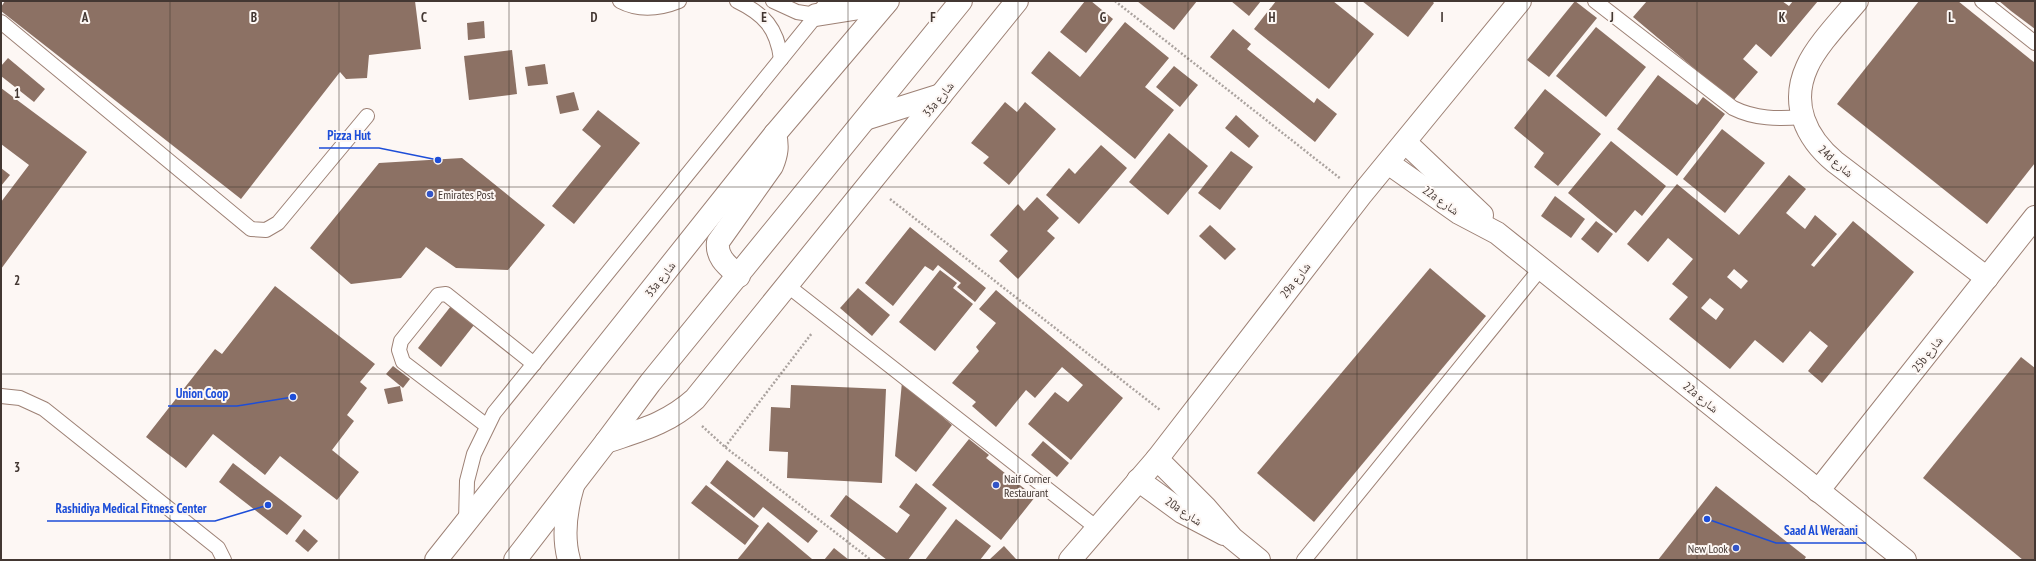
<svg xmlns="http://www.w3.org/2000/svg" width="2036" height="561" viewBox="0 0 2036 561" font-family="'PT Sans Narrow','Noto Naskh Arabic',sans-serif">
<rect width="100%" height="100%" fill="#fdf7f4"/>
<g fill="#8c7164" fill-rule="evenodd">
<path d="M5 1H415L421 49 369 55 367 78 346 79 340 72 241 199 1 11V7Z"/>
<path d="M1085 1H1091L1113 19 1086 53 1060 32Z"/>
<path d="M1137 1H1197L1174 30Z"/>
<path d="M1231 1H1261L1249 16Z"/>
<path d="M1276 1H1333L1374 34 1329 89 1254 29Z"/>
<path d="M1362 1H1432L1434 3 1408 37Z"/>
<path d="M1575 1 1597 18 1549 77 1527 60Z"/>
<path d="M1647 1H1782L1789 6 1793 1H1818L1771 57 1756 44 1743 59 1758 72 1733 101 1633 17Z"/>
<path d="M1919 1H1958L2035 63V163L1987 224 1837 104Z"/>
<path d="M1999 1H2035V29L2011 11Z"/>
<path d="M484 21 485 38 468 40 467 23Z"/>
<path d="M1125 22 1169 58 1145 87 1174 110 1135 159 1031 73 1049 51 1080 77Z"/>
<path d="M1596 27 1646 67 1606 117 1556 76Z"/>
<path d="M1233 29 1251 44 1247 49 1314 103 1317 98 1337 114 1315 142 1210 57Z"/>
<path d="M512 50 517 94 469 100 464 56Z"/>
<path d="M8 58 45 89 34 102 1 76V66Z"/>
<path d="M545 64 548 84 528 86 525 67Z"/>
<path d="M1174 66 1198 85 1180 107 1156 87Z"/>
<path d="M1658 75 1697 105 1703 97 1725 114 1677 176 1617 129Z"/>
<path d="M1 88 87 152 1 269V202L29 165 1 144Z"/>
<path d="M1545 89 1601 134 1558 186 1534 167 1544 153 1514 128Z"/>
<path d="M574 92 579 110 560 114 556 96Z"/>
<path d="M1005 102 1017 112 1025 102 1056 129 1009 185 983 163 989 157 971 143Z"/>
<path d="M598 110 640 143 574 224 552 206 601 146 582 130Z"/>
<path d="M1236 115 1259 136 1249 148 1225 128Z"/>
<path d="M1722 129 1765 163 1725 213 1683 179Z"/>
<path d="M1169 133 1208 166 1168 215 1129 182Z"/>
<path d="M1611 141 1666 186 1642 216 1635 210 1616 233 1568 193Z"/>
<path d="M1101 145 1127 168 1079 224 1046 195 1069 168 1075 174Z"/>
<path d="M1231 151 1253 167 1220 210 1198 193Z"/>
<path d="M462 158 545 225 508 270 456 268 426 247 401 278 351 284 310 248 379 163Z"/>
<path d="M1 168 10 175 1 186Z"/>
<path d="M1789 175 1806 189 1786 213 1805 229 1815 215 1837 234 1811 265 1814 267 1853 221 1914 272 1822 383 1808 371 1828 346 1810 331 1783 363 1755 340 1730 369 1669 319 1688 297 1672 284 1693 259 1668 238 1648 262 1627 244 1677 184 1739 235ZM1734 269 1748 281 1741 289 1727 277ZM1710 298 1724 309 1716 320 1701 308Z"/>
<path d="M1555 196 1585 219 1571 238 1541 216Z"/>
<path d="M1037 197 1059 218 1047 231 1055 238 1018 279 999 261 1008 251 990 235 1018 204 1024 211Z"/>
<path d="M1596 221 1613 234 1598 253 1581 239Z"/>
<path d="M1210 225 1236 249 1225 260 1199 236Z"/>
<path d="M910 227 986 288 975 302 957 287 961 283 938 265 933 271 925 266 893 306 865 283Z"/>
<path d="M1430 268 1486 316 1314 522 1257 473Z"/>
<path d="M940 270 957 283 953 288 973 304 935 351 899 322Z"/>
<path d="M275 286 375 364 360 382 367 388 347 415 354 421 332 450 359 472 337 500 280 456 265 475 213 434 186 468 146 437 215 349 222 354Z"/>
<path d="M858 288 890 315 872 336 840 308Z"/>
<path d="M996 290 1123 398 1071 460 1028 424 1055 392 1068 402 1083 385 1062 367 1035 398 1026 390 996 427 972 406 976 402 952 383 979 351 976 347 996 323 979 309Z"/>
<path d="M451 306 474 325 441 367 418 348Z"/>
<path d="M2021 357 2035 368V560H2023L1923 478Z"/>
<path d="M393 366 410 379 403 388 386 374Z"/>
<path d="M902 382 952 425 916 472 895 456Z"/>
<path d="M791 385 886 389 882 483 787 478 788 452 769 451 771 407 790 408Z"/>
<path d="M400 386 403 401 388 404 384 389Z"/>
<path d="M969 439 989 455 986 458 1035 497 1001 540 932 485Z"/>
<path d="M1043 441 1069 463 1057 477 1031 455Z"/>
<path d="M727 460 818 531 808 543 763 507 754 518 710 483Z"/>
<path d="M233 463 302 516 287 535 219 482Z"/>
<path d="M916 483 947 508 908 560H887L830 516 846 495 897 533 910 515 899 507Z"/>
<path d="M706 485 759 526 745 545 691 503Z"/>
<path d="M1716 486 1806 557 1804 560H1658Z"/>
<path d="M956 519 991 546 980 560H925Z"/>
<path d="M768 522 812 559 811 560H737Z"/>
<path d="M304 529 318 541 308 552 295 541Z"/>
<path d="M1004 546 1016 559 989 560Z"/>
<path d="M834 548 849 560H824Z"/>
</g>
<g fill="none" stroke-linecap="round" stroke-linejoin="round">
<g stroke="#9d8175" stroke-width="16">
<g id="service">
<path d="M620 1C639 11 659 9 679 1"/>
<path d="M737 1C764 14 777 28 781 59"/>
<path d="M773 1 797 12 816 15"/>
<path d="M1595 1 1733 108C1755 119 1778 119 1803 117"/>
<path d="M1982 1 2035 43"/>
<path d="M1 22 251 229 266 230 278 223 367 116"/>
<path d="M788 286 1097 528"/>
<path d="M1 396 20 398 44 409 218 548 224 560"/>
<path d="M487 426 403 362 399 350 401 341 438 295 446 294 534 364"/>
<path d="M466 522 467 481 474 454 494 413 828 1"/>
<path d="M1304 560 1541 268"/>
</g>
</g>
<g stroke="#9d8175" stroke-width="24">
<g id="minor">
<path d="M1857 1C1842 19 1816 46 1807 67 1790 104 1806 138 1835 162L1987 278"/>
<path d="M1405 142 1482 215"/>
<path d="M1388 163 1459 213 1497 233 1905 560"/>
<path d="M606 442C641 430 667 424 695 399L1017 1"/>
<path d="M1157 459 1205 507 1232 538 1259 560"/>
<path d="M1138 480 1182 512 1224 534"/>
<path d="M1818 491 2035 217"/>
<path d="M569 560C562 535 566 510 573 486"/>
<path d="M1070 560 1157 459 1361 195 1520 1"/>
</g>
</g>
<g stroke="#9d8175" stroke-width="24">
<g id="tertiary">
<path d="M816 15 885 4"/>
<path d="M868 118 941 95"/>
<path d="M739 276C728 266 716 258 718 242L772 166C777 154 778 146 775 134"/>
<path d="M436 560 775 134 888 1"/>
<path d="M515 560 606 442 650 383 961 1"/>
</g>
</g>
<g stroke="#aba39f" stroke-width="2.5" stroke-dasharray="2 2" stroke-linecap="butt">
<path d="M1115 1 1341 179"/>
<path d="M890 199 1160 410"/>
<path d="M702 426 725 447 871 560"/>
<path d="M725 447 812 333"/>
</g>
<use href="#service" stroke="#fff" stroke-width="14"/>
<use href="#minor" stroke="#fff" stroke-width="22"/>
<use href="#tertiary" stroke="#fff" stroke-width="22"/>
</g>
<path fill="none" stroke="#433732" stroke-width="1" stroke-opacity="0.55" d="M170 1V560M339 1V560M509 1V560M679 1V560M848 1V560M1018 1V560M1188 1V560M1357 1V560M1527 1V560M1697 1V560M1866 1V560M1 187H2035M1 374H2035"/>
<g fill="#3355c6" stroke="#fdf7f4" stroke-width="1.5">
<circle cx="430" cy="194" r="4"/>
<circle cx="996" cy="485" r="4"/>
<circle cx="1736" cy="548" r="4"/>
</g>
<g text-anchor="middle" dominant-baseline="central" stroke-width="4" stroke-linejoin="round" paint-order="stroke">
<g font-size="12" fill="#433732" stroke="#fdf7f4">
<text transform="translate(938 99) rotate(-51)">33a شارع</text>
<text transform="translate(1836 161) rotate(41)">24d شارع</text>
<text transform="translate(1441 200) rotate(35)">22a شارع</text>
<text transform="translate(660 279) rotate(-52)">33a شارع</text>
<text transform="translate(1295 280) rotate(-52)">29a شارع</text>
<text transform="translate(1927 354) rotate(-52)">25b شارع</text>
<text transform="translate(1701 397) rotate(39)">22a شارع</text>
<text transform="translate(1184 511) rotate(33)">20a شارع</text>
</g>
<g font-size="12" fill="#433732" stroke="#fdf7f4" text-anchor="start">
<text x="438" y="194">Emirates Post</text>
<text x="1004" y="478">Naif Corner<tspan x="1004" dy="14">Restaurant</tspan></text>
<text x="1728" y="548" text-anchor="end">New Look</text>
</g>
</g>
<g font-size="13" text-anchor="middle" font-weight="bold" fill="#433732" stroke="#fdf7f4" stroke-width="4" stroke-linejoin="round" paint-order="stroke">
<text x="85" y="22">A</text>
<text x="254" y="22">B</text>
<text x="424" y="22">C</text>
<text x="594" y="22">D</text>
<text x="764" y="22">E</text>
<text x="933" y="22">F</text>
<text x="1103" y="22">G</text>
<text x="1272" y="22">H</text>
<text x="1442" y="22">I</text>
<text x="1612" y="22">J</text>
<text x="1782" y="22">K</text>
<text x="1951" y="22">L</text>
<text x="17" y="98">1</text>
<text x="17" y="285">2</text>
<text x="17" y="472">3</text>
</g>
<path fill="none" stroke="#1d4ed8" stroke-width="1.5" d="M438 160L379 148H319M293 397L237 406H168M268 505L215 521H47M1707 519L1776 543H1866"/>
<g fill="#1d4ed8" stroke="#fdf7f4" stroke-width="1.5">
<circle cx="438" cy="160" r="4"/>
<circle cx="293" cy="397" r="4"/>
<circle cx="268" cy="505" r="4"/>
<circle cx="1707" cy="519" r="4"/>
</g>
<g font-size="13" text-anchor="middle" font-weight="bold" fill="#1d4ed8" stroke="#fdf7f4" stroke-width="4" stroke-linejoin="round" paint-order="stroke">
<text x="349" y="140">Pizza Hut</text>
<text x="202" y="398">Union Coop</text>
<text x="131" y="513">Rashidiya Medical Fitness Center</text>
<text x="1821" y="535">Saad Al Weraani</text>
</g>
<rect width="2036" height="561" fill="none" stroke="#433732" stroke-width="4"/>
</svg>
